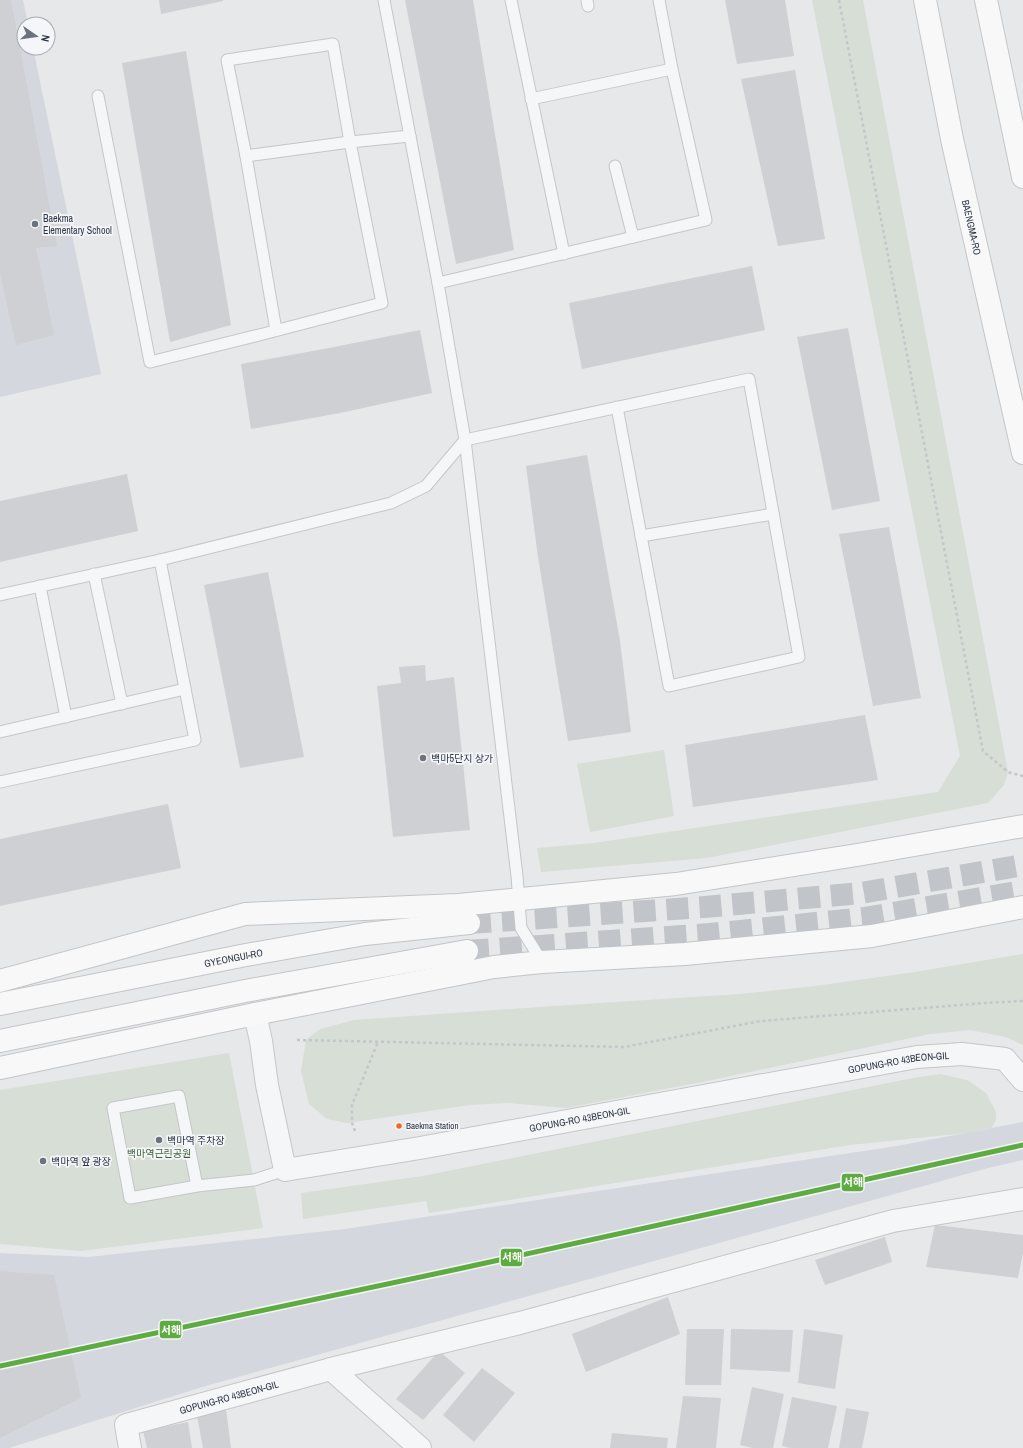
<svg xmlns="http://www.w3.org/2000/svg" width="1023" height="1448" viewBox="0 0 1023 1448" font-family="'Archivo Narrow','Noto Sans KR',sans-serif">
<rect width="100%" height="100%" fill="#e6e8ea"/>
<g fill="#d4d7dd">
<path d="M0 0H23L28 24H24V48H33L101 374 0 397Z"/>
<path d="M1023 1122V1160L988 1168 202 1387 9 1448H0V1253L88 1257 345 1229 897 1146Z"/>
</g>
<g fill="#d6ded6">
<path d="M812 0H863L1008 772 1004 785 988 803 707 858 541 872 537 848 594 843 938 792 960 756Z"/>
<path d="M664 750 674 816 590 832 577 764Z"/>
<path d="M1023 954V1045L1006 1037 970 1030 930 1034 707 1081 566 1108 507 1103 470 1105 347 1123 327 1119 309 1104 301 1071 306 1040 320 1029 354 1020 554 1006 740 994 815 986 915 972Z"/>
<path d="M229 1053 263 1228 81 1251 0 1244V1090Z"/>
<path d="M940 1074 967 1080 986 1093 996 1112V1120L992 1127 986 1131 850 1145 429 1213 426 1201 303 1219 301 1193 423 1176 913 1078Z"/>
</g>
<g fill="#ced0d3">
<path d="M0 0H11L57 246 36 248 54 335 16 345 0 273Z"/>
<path d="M159 0H223V1L161 14Z"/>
<path d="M405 0H473L514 250 456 264Z"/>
<path d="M725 0H785L794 56 737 64Z"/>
<path d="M186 51 231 325 170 342 122 63Z"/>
<path d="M795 70 825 239 778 246 741 79Z"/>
<path d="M752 266 765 330 582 369 569 303Z"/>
<path d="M848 328 880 501 832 510 797 337Z"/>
<path d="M420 330 432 393 340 413 251 429 241 364 329 348Z"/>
<path d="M587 455 620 641 631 732 568 741 538 557 526 466Z"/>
<path d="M127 474 138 531 0 562V501Z"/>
<path d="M889 527 921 698 873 706 839 534Z"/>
<path d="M268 572 304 757 240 768 204 585Z"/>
<path d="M425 665 426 681 454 677 470 830 393 837 377 686 401 683 399 667Z"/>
<path d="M865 715 878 780 693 807 685 745Z"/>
<path d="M168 804 181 868 0 906V839Z"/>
<path d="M935 1225 1023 1235V1253L1018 1278 926 1267Z"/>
<path d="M885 1237 892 1262 825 1285 815 1260Z"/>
<path d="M0 1271 54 1275 81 1398 0 1438Z"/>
<path d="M668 1297 680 1334 586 1372 572 1334Z"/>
<path d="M687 1329H724L721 1385H685Z"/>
<path d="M731 1329 793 1330 790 1372 730 1369Z"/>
<path d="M804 1329 843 1335 835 1389 798 1383Z"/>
<path d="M439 1351 465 1373 423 1420 396 1399Z"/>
<path d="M482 1368 515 1393 474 1442 443 1415Z"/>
<path d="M752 1387 784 1394 773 1448H753L740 1445Z"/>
<path d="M683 1396 721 1398 716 1448H676Z"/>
<path d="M792 1397 837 1406 828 1448H790L782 1446Z"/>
<path d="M846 1408 869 1412 862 1448H839Z"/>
<path d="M226 1409 231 1448H203L197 1416Z"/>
<path d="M188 1422 192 1448H147L143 1431Z"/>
<path d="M612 1433 668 1438 667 1448H610Z"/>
</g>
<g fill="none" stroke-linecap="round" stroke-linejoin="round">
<g stroke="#c1c4c9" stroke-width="22" stroke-dasharray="22 11" stroke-linecap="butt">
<path d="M469 923 705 907 861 893 1023 865"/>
<path d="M467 951 710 934 864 918 1023 891"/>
</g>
<g stroke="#c4c6c8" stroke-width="13">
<g id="service">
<path d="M384 0 438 283 465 440 517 876 521 928 542 962"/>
<path d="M511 0 564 254"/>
<path d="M587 0 588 6"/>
<path d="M98 96 150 362 263 334 382 303 350 142 333 44 227 60 246 156 276 330"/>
<path d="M531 99 672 69"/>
<path d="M246 156 350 142 410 136"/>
<path d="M615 166 633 237"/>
<path d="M438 283 706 220 672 69 659 0"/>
<path d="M641 536 773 514"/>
<path d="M94 574 122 704"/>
<path d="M40 586 66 717"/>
<path d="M0 595 160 560 391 503 426 486 465 440 749 379 799 657 669 686 617 407"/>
<path d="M0 732 185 689"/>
<path d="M0 782 195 740 160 560"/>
<path d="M197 1186 179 1096 113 1108 130 1198 197 1186 254 1180 285 1170"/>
</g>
</g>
<g stroke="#c4c6c8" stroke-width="24">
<g id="minor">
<path d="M331 1369 420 1448"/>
<path id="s1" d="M130 1448 126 1425 331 1369 520 1323 893 1221 1023 1199"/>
</g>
</g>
<g stroke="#c4c6c8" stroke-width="24">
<g id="tertiary">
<path id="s2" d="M255 1014 261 1041 267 1085 285 1170 420 1148 917 1057 962 1054 1005 1059 1023 1080"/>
</g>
</g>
<g stroke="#c4c6c8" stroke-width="24">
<g id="secondary">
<path id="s3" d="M925 0 952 139 1023 453"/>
<path d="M986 0 1023 177"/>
</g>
</g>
<g stroke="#c2c5c8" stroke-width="24">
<g id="primary">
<path d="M0 981 245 914 458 905 676 884 857 855 1023 826"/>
<path id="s4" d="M0 1004 246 955 365 934 469 923"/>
<path d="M0 1041 245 991 467 951"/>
<path d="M0 1068 255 1014 494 967 542 962 685 954 872 936 1023 907"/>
</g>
</g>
<g stroke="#c5c6ca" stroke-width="2.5" stroke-dasharray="3 3" stroke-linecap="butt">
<path d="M839 0 983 751 1008 772 1023 776"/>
<path d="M297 1040 624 1047 761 1021 985 1003 1023 1001"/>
<path d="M355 1131 352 1123V1105L378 1042"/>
</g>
<use href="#service" stroke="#f5f6f7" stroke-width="11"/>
<use href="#minor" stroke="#f5f6f7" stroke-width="22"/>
<use href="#tertiary" stroke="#f5f6f7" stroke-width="22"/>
<use href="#secondary" stroke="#f8f8f8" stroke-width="22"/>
<use href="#primary" stroke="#f8f8f8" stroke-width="22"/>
<g stroke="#f4f6f9" stroke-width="8">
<path id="rail-1" d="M0 1366 458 1269 1023 1145"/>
</g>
<use href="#rail-1" stroke="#5eac41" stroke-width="5"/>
</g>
<g fill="#6c737f" stroke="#f4f6f9" stroke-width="1.5">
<circle cx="35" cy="224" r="4"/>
<circle cx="423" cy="758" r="4"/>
<circle cx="159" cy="1140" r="4"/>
<circle cx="43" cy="1161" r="4"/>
</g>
<circle fill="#f26522" stroke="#f4f6f9" stroke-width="1.5" cx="399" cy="1126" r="3.5"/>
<g text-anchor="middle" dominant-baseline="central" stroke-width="3.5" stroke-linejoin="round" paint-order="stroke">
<g font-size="9" fill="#2b3445" stroke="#f4f6f9" text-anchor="start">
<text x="406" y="1126">Baekma Station</text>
</g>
<g font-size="10" fill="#2b3445" stroke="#f4f6f9" text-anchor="start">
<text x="43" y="218">Baekma<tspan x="43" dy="12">Elementary School</tspan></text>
<text x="431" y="758">백마5단지 상가</text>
<text x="167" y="1140">백마역 주차장</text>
<text x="51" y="1161">백마역 앞 광장</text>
</g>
<g font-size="10" fill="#2b3445" stroke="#f4f6f9">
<text stroke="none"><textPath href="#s3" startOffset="232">BAENGMA-RO</textPath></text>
<text stroke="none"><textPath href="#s4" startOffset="238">GYEONGUI-RO</textPath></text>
<text stroke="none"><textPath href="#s2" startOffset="782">GOPUNG-RO 43BEON-GIL</textPath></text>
<text stroke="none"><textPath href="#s2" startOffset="458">GOPUNG-RO 43BEON-GIL</textPath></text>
<text stroke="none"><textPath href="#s1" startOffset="130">GOPUNG-RO 43BEON-GIL</textPath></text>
</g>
<g font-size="10" fill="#3f6138" stroke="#f4f6f9">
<text x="159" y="1153">백마역근린공원</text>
</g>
</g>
<g stroke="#f4f6f9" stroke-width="1.5">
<rect x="841" y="1173" width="23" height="19" rx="4" fill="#5eac41"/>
<rect x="500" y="1248" width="23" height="19" rx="4" fill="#5eac41"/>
<rect x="159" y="1320" width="23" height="19" rx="4" fill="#5eac41"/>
</g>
<g font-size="11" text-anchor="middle" font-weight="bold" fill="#fff">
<text x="853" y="1186">서해</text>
<text x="512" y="1261">서해</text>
<text x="171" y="1334">서해</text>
</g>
<g transform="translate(36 36) rotate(103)"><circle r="19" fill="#f4f6f9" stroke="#a4a8b1"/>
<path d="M0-3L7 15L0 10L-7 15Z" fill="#6c737f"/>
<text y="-6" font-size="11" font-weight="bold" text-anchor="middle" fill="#2b3445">N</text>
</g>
</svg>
